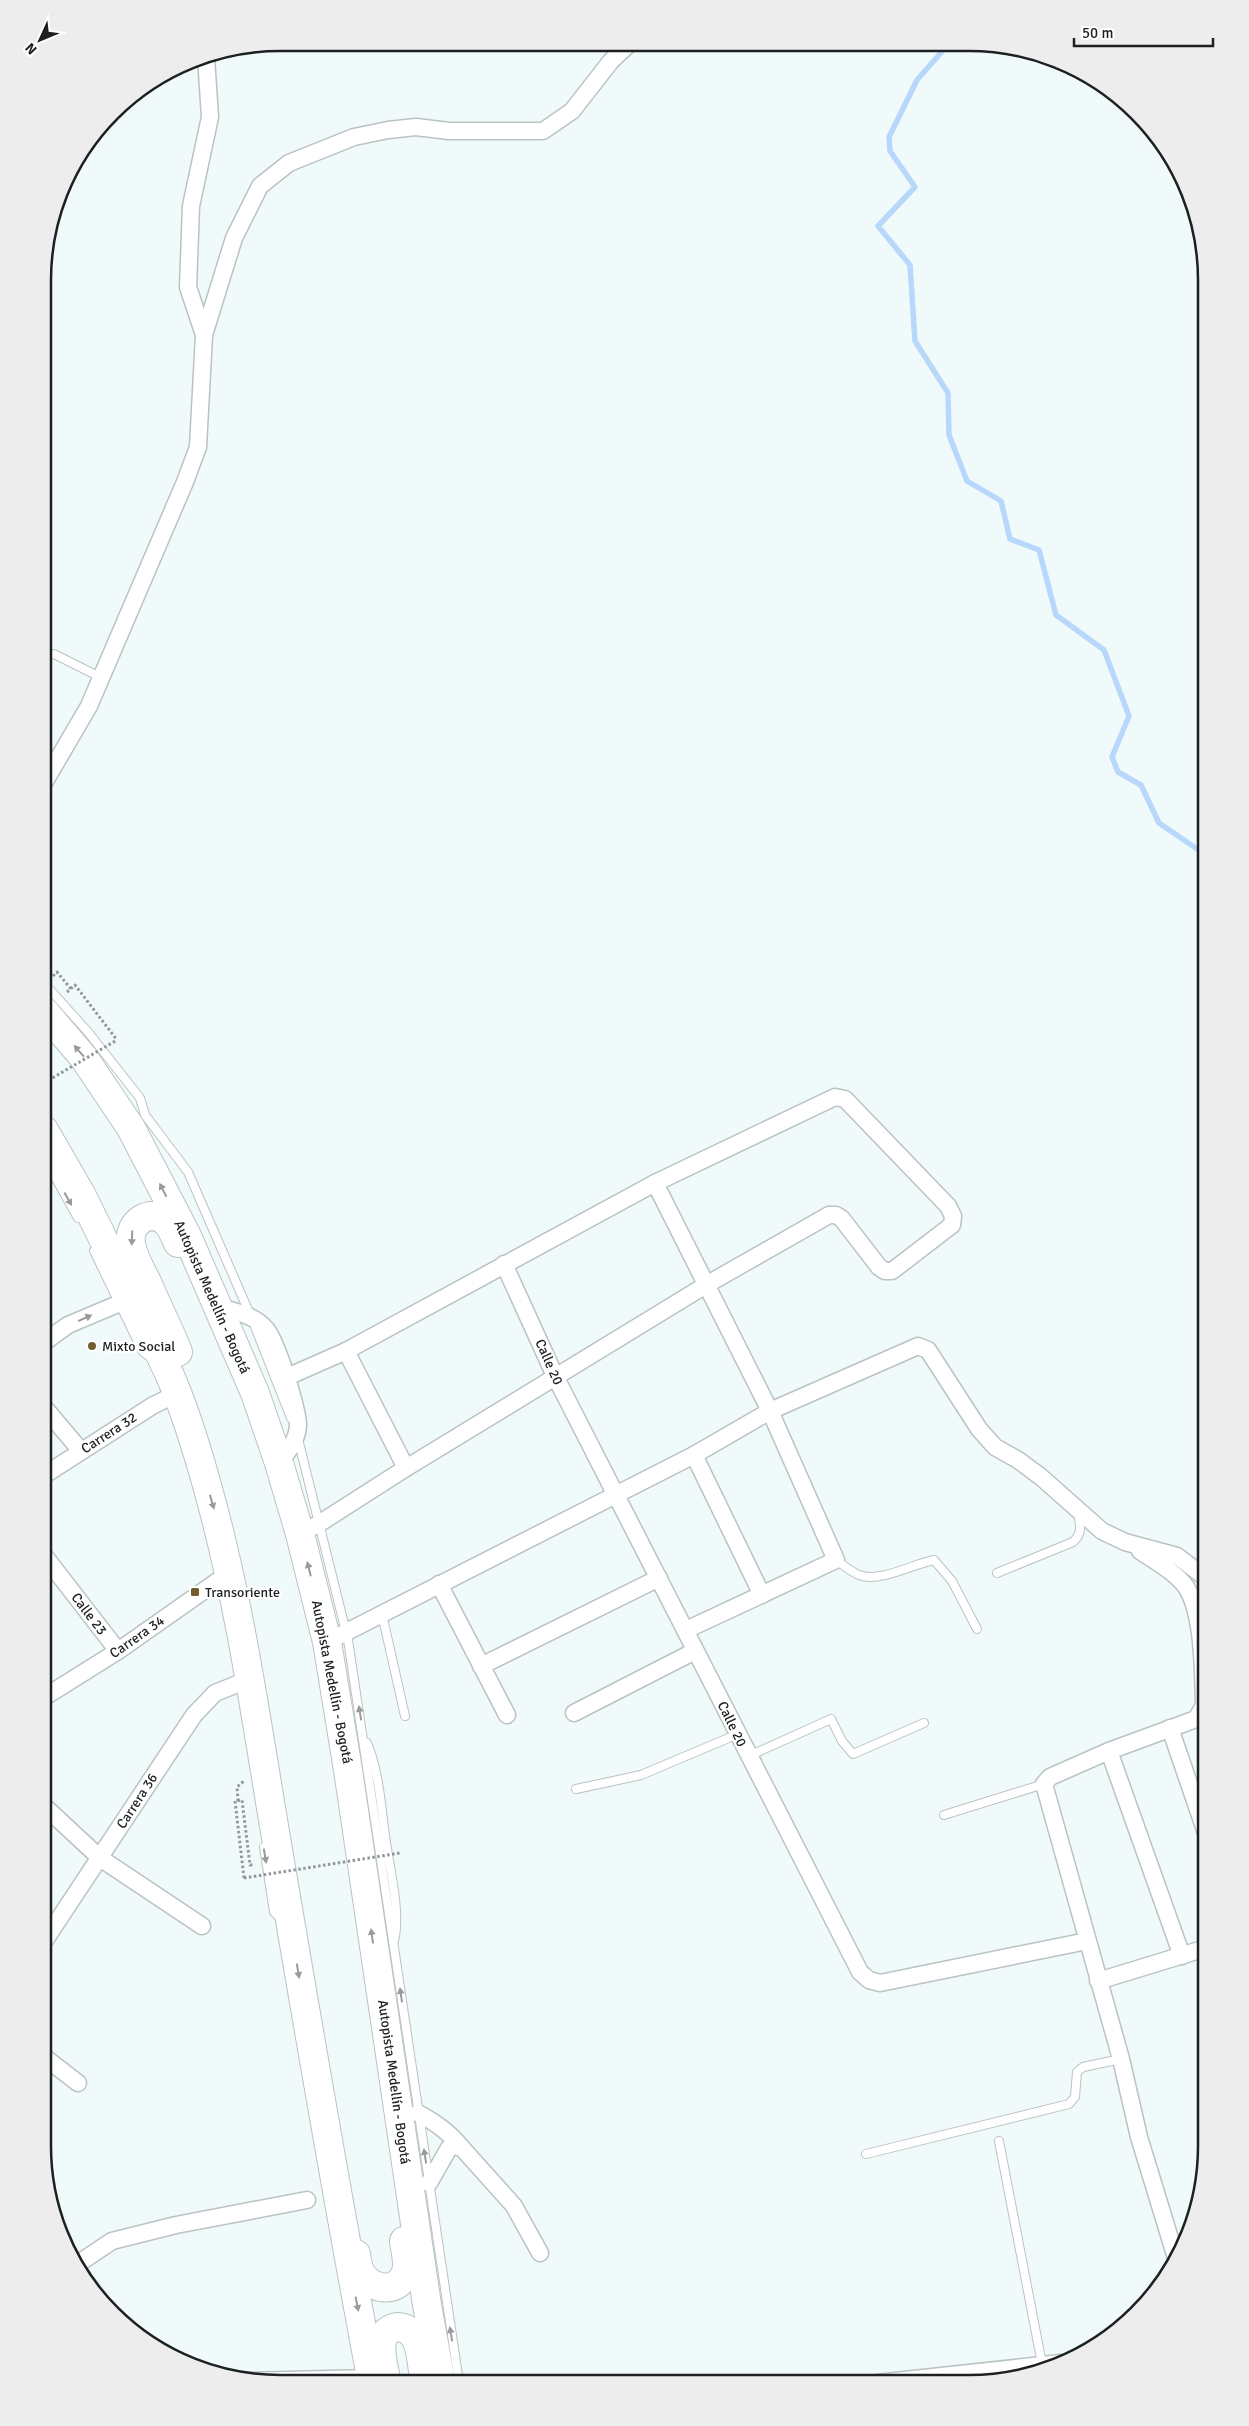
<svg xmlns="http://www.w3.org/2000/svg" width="1249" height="2426" viewBox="0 0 1249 2426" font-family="Signika,sans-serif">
<rect width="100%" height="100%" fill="#f1fafb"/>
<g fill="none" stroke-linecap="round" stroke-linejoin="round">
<path stroke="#b7d7fb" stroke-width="5.5" d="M946 47 917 80 889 137 890 151 915 187 878 226 910 265 915 341 948 393 949 435 967 481 1001 501 1010 539 1039 550 1056 615 1104 650 1129 716 1112 757 1118 772 1141 785 1159 823 1206 855"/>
<g stroke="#bac3c4" stroke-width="10">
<g id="lane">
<path d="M44 655 54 654 102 678"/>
<path d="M44 983 88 1032 140 1098 145 1115 188 1172 252 1319 291 1418"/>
<path d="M44 1157 78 1218"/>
<path d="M94 1251 143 1352 150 1357"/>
<path d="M298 1439 348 1640 459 2382"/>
<path d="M836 1560C843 1565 851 1572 859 1575 880 1583 913 1564 934 1560L952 1581 977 1629"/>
<path d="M997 1573 1073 1542C1083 1533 1080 1525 1078 1512"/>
<path d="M382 1614 405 1716"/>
<path d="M367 1743C380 1774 381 1810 386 1842 390 1871 401 1913 394 1941"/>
<path d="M749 1756 831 1719 842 1741 853 1754 924 1723"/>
<path d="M576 1789 641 1775 738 1734"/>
<path d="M944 1815 1044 1784"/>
<path d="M264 1847 274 1912 281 1919"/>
<path d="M999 2141 1042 2364"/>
<path d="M866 2154 1069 2104 1075 2097 1077 2072 1083 2067 1121 2059"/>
</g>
</g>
<g stroke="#bac3c4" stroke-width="19">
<g id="street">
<path d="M204 335 188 287 191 206 210 117 206 57"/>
<path d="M44 783 89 706 185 482 198 447 204 335 234 238 260 186 289 163 354 137 388 130 416 127 449 131H543L572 111 611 61 628 45"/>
<path d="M655 1183 770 1411 836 1560 686 1630"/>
<path d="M504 1264 555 1376 860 1972 869 1980 880 1983 1087 1941"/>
<path d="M218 1307C234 1311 255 1315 266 1329 277 1342 298 1409 298 1426 297 1441 287 1453 279 1463"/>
<path d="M43 1343 68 1325 132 1298"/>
<path d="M346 1351 406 1468"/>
<path d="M287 1377 346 1351 655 1183 835 1097 845 1099 948 1206 953 1216 952 1225 892 1271H885L879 1267 842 1219 836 1215H829L706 1285 406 1468 320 1523 300 1534"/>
<path d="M43 1406 81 1451"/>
<path d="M694 1455 762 1595"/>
<path d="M43 1476 152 1406 178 1393"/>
<path d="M1140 1551C1155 1561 1171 1569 1183 1583 1204 1607 1203 1675 1204 1706L1196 1719 1109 1751 1050 1777 1044 1784 1121 2059 1139 2137 1176 2258"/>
<path d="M43 1554 118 1651"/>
<path d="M439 1584 507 1715"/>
<path d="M327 1642 694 1455 770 1411 918 1346 928 1350 979 1429 995 1447 1018 1460 1041 1477 1102 1531 1125 1542 1177 1556 1206 1578"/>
<path d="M481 1666 659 1578"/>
<path d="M43 1698 118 1651 229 1573"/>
<path d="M574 1713 695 1651"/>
<path d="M1170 1728 1206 1833"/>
<path d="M1109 1751 1182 1956"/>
<path d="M43 1805 100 1858 202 1926"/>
<path d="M43 1943 194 1715 215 1693 250 1679"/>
<path d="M1098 1981 1206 1948"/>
<path d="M43 2056 78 2083"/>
<path d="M418 2113C436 2123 449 2132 462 2148"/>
<path d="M429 2183 449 2148 455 2146 462 2148 514 2206 540 2253"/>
<path d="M76 2265 112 2241 176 2225 307 2200"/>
<path d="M247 2381 371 2378"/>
<path d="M877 2383 1061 2363"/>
</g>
</g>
<g stroke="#bac3c4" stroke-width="30">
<g id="highway">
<path d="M44 1011 84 1058 131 1128 187 1236 255 1393 279 1463 300 1534 327 1642 348 1770 427 2305 441 2382"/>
<path d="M44 1130 82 1196 168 1371C185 1409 197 1449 208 1489 238 1596 254 1705 272 1814 304 2004 336 2193 372 2382"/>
<path d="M178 1243C175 1237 172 1228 167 1223 151 1206 127 1223 131 1244 133 1257 141 1270 147 1282 157 1306 169 1329 178 1352"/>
<path d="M356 2254C357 2262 358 2270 363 2276 375 2291 399 2293 406 2272 409 2262 405 2251 404 2241"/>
<path d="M385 2374C382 2359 374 2331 397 2327 404 2327 410 2331 414 2336 421 2346 421 2359 423 2371"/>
</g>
</g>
<g stroke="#919899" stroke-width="3" stroke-dasharray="2.5 2.5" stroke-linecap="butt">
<path d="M53 976 57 972 71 989"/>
<path d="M67 992 75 985 117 1040"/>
<path d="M238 1801 237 1787 245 1780"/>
<path d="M244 1878 235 1801 242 1800 250 1865H255"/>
</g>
<use href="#lane" stroke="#fff" stroke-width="8"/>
<use href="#street" stroke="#fff" stroke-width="16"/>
<use href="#highway" stroke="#fff" stroke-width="28"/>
<g stroke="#919899" stroke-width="3" stroke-dasharray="2.5 2.5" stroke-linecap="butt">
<path d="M44 1083 117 1040"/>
<path d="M244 1878 400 1853"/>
</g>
</g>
<defs><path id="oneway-solid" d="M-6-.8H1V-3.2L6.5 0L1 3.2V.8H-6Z" transform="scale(1.25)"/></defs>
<g fill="#999b9b">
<use href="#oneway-solid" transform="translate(79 1051) rotate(-131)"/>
<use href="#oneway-solid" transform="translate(163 1190) rotate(-117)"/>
<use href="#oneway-solid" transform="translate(68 1199) rotate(61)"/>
<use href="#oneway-solid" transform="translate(132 1238) rotate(92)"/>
<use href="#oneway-solid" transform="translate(85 1318) rotate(-24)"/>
<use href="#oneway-solid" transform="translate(212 1502) rotate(74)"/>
<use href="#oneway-solid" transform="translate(309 1569) rotate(-104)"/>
<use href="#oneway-solid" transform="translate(360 1713) rotate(-99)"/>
<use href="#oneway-solid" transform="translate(265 1856) rotate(81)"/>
<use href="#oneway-solid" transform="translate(372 1936) rotate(-98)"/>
<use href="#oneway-solid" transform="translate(298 1971) rotate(81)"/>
<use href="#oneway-solid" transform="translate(401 1995) rotate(-98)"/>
<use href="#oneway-solid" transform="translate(425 2156) rotate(-99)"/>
<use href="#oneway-solid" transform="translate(357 2304) rotate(79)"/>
<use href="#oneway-solid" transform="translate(451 2334) rotate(-99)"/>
</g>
<g fill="#755c2d" stroke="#fff" stroke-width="2">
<circle cx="92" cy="1346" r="5"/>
<rect x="190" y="1587" width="10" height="10" rx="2.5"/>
</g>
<g text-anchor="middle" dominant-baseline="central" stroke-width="4.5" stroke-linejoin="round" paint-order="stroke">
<g font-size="14" fill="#1c2020" stroke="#fff">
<text transform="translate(212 1297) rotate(66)">Autopista Medellín - Bogotá</text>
<text transform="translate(549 1362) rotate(66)">Calle 20</text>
<text transform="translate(109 1433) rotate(-33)">Carrera 32</text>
<text transform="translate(89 1614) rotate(53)">Calle 23</text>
<text transform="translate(137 1637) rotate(-35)">Carrera 34</text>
<text transform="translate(332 1682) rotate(79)">Autopista Medellín - Bogotá</text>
<text transform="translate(732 1724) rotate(64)">Calle 20</text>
<text transform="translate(137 1801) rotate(-57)">Carrera 36</text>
<text transform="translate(394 2082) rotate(82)">Autopista Medellín - Bogotá</text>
</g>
<g font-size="14" fill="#1c2020" stroke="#fff" text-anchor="start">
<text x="102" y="1346">Mixto Social</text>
<text x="205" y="1592">Transoriente</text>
</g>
</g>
<path d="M0 0H1249V2426H0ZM280 51H969A229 229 0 0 1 1198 280V2146A229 229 0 0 1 969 2375H280A229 229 0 0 1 51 2146V280A229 229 0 0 1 280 51Z" fill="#ededed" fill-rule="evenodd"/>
<path fill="none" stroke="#1c2020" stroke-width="2.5" d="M280 51H969A229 229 0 0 1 1198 280V2146A229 229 0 0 1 969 2375H280A229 229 0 0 1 51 2146V280A229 229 0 0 1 280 51Z"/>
<g transform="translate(40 40) rotate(226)" stroke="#ffffff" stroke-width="4" paint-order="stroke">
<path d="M0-4L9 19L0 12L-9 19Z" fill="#1c2020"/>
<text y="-8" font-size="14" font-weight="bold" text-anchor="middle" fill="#1c2020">N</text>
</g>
<path d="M1074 38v8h139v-8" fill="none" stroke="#1c2020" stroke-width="2.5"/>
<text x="1082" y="38" font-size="15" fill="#1c2020" stroke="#ffffff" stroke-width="4" paint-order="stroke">50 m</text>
</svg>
